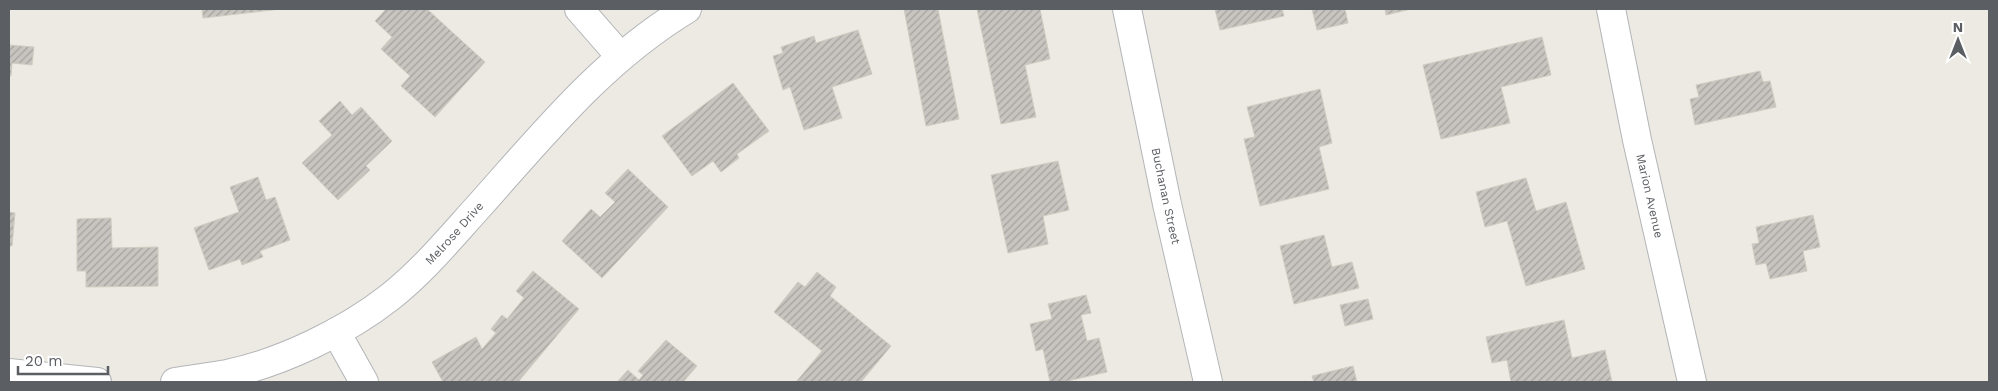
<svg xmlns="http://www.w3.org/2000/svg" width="1998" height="391" viewBox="0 0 1998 391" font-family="'Work Sans',sans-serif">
<defs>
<pattern id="building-hatch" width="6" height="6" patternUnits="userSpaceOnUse" patternTransform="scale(1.25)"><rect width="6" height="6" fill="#c8c5c0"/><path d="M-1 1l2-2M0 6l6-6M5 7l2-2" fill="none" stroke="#a5a39f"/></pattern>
</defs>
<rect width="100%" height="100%" fill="#eceae2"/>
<g fill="url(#building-hatch)" stroke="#d1ccc1">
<path d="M202 9H281L203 18Z"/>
<path d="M386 9H427L485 62 435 117 401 86 410 76 381 49 392 37 375 21Z"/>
<path d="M904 9H938L959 119 926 126Z"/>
<path d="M977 9H1040L1050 59 1025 65 1036 117 1001 124Z"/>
<path d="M1215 9H1282L1284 16 1220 30Z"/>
<path d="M1312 9H1345L1348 23 1317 30Z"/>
<path d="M1385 9H1411L1386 15Z"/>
<path d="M858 30 872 74 832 87 842 118 804 130 790 87 783 90 773 56 783 53 781 47 814 36 816 43Z"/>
<path d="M1542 37 1551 75 1501 87 1510 123 1441 139 1423 65Z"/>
<path d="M9 45 34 47 32 65 12 63 11 76H9Z"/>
<path d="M1760 71 1763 82 1770 81 1776 107 1695 125 1690 99 1699 97 1696 85Z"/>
<path d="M733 83 769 131 737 154 739 158 721 172 713 161 692 176 662 136Z"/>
<path d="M1320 89 1332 143 1319 147 1329 189 1260 206 1244 139 1255 137 1247 107Z"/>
<path d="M340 101 352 115 361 107 392 141 366 166 370 170 338 200 302 163 332 135 319 121Z"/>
<path d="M1058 161 1069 210 1043 216 1048 244 1008 253 991 175Z"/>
<path d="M628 169 668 207 602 278 562 241 591 209 600 217 615 202 605 193Z"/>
<path d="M258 177 266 200 275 197 290 240 260 251 263 257 242 265 240 259 209 270 194 228 239 212 230 187Z"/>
<path d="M1526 178 1536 211 1566 202 1585 269 1526 286 1507 221 1485 227 1476 192Z"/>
<path d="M9 212 15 213 12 246H9Z"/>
<path d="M1813 215 1820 247 1803 251 1807 271 1770 279 1766 263 1756 265 1752 244 1759 243 1756 227Z"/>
<path d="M111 218 112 248 158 247V286L86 287V271H77V219Z"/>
<path d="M1324 235 1332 267 1352 262 1359 288 1294 304 1280 246Z"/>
<path d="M533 271 579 309 518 382H443L432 362 476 337 482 349 496 333 491 329 502 315 507 319 524 298 516 291Z"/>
<path d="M817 272 836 287 830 296 891 346 861 382H796L822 351 774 312 798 282 805 287Z"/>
<path d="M1086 295 1091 313 1081 315 1087 341 1099 338 1107 372 1063 382H1050L1043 349 1036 351 1030 324 1052 319 1048 304Z"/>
<path d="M1368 299 1373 319 1345 326 1340 305Z"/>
<path d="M1564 320 1572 358 1605 350 1612 382H1511L1507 360 1492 363 1486 337Z"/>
<path d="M666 340 697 366 683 382H617L628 370 639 380 643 375 638 371Z"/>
<path d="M1353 366 1357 382H1314L1312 376Z"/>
</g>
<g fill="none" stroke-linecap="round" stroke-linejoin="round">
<g stroke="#b3b5b9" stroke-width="30">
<g id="minor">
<path d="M579 9 620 56"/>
<path id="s1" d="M1127 9 1167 204 1208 382"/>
<path id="s2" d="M1611 9 1637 140 1692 382"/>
<path d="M336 332 364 382"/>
<path d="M9 373 97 382"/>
<path id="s3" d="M175 382C192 379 210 377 227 374 281 363 347 331 390 297 424 270 451 237 480 205 545 132 603 60 687 9"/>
</g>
</g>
<use href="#minor" stroke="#fff" stroke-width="28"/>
</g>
<g text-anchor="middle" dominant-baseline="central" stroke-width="4" stroke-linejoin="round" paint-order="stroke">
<g font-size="12" fill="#5b5e62" stroke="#fff">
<text stroke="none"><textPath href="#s1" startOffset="191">Buchanan Street</textPath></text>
<text stroke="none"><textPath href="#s2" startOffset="191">Marion Avenue</textPath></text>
<text stroke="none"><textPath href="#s3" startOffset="325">Melrose Drive</textPath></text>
</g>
</g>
<rect width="1998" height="391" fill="none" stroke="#5b5e62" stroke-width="20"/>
<g transform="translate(1958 40)" stroke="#ffffff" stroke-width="4" paint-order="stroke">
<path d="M0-4L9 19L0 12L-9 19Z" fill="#5b5e62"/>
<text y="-8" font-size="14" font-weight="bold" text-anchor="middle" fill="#5b5e62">N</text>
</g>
<path d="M18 366v8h90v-8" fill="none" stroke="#5b5e62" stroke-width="2.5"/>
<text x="25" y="366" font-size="15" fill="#5b5e62" stroke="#ffffff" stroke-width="4" paint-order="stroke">20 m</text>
</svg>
